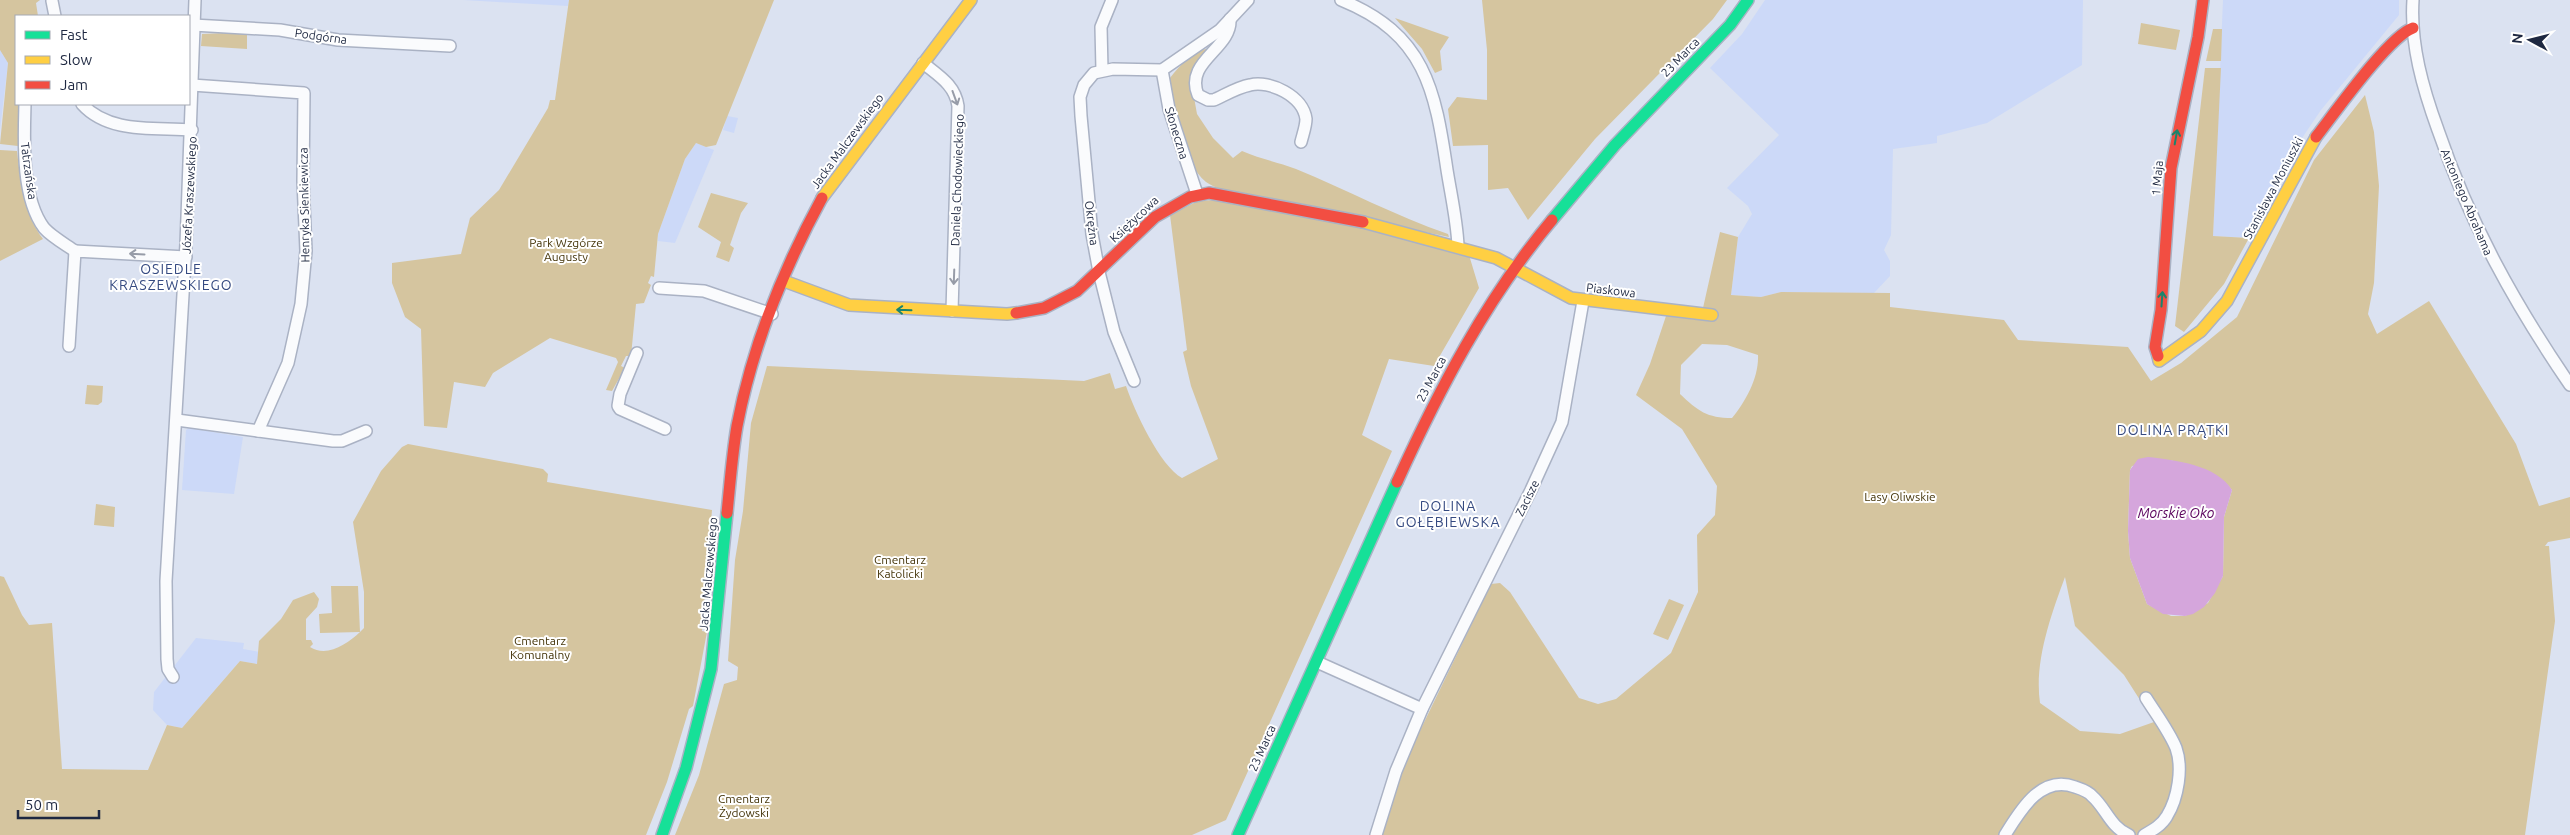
<svg xmlns="http://www.w3.org/2000/svg" width="2570" height="835" viewBox="0 0 2570 835" font-family="Ubuntu,sans-serif">
<rect width="100%" height="100%" fill="#dbe2f1"/>
<g fill="#ccd9f8">
<path d="M463 0H569L568 6Z"/>
<path d="M1765 0H2083L2082 65 1987 123 1937 136V143L1893 149 1891 235 1884 250 1890 261V276L1874 293 1781 292 1761 297 1731 295 1738 237 1752 214 1748 206 1727 188 1779 135 1710 68 1742 34Z"/>
<path d="M2223 0H2399V15L2321 110 2296 147 2249 238 2213 236Z"/>
<path d="M0 50 8 63 0 130Z"/>
<path d="M727 116 738 118 734 133 723 130Z"/>
<path d="M696 143 714 150 675 243 658 241V234L685 159Z"/>
<path d="M189 428 243 437 234 494 182 490 186 430Z"/>
<path d="M196 638 244 643 243 649 260 652 257 664 240 661 182 728 167 725 153 710 154 692Z"/>
</g>
<g fill="#d5c59f" fill-rule="evenodd">
<path d="M0 0H40L36 3 38 16H16V104H20L18 146 0 144 8 63 0 50Z"/>
<path d="M569 0H774L716 145 706 147 696 143 685 159 658 234 654 277 651 276 648 283 651 285 644 303 636 304 631 356H626L621 366 625 368 612 391 606 390 618 362 616 358 550 338 493 373 485 387 454 382 447 428 424 426 421 329 405 317 392 283V263L461 254 470 218 499 190 548 108 550 100H555Z"/>
<path d="M1482 0H1727L1713 19 1595 139 1528 220 1508 188 1488 190V145L1453 146 1448 109 1457 97 1487 100V50Z"/>
<path d="M1395 18 1449 37 1440 51 1442 70 1435 73 1422 49Z"/>
<path d="M2141 23 2180 30 2176 50 2138 44Z"/>
<path d="M2213 29H2222L2221 61H2206Z"/>
<path d="M247 32V49L201 46 202 34Z"/>
<path d="M1210 48 1190 75 1197 114 1213 138 1233 158 1242 151C1260 159 1278 162 1296 169 1347 190 1396 216 1448 234L1449 237 1238 194C1228 191 1214 188 1206 182 1183 163 1170 106 1170 78 1181 64 1193 51 1210 48Z"/>
<path d="M2205 68H2221L2213 236 2249 238 2224 284 2184 332 2175 326Z"/>
<path d="M2365 95 2374 132 2379 186 2374 283 2368 314 2377 334 2429 301 2516 444 2539 506 2570 497V538L2548 542 2545 546H2549L2555 621 2525 835H1380L1400 772 1491 584 1500 583 1510 592 1579 698 1598 704 1616 699 1671 653 1698 592 1697 535 1715 515 1717 486 1682 429 1636 395 1650 364 1666 316 1701 317 1720 232 1738 237 1731 295 1761 297 1781 292 1890 293V307L2004 320 2018 340 2128 347 2151 381 2181 363 2237 317 2314 160ZM1702 344 1727 345 1758 355C1759 377 1746 401 1732 418 1707 418 1698 411 1680 394L1681 365ZM2169 460C2194 466 2215 469 2232 490L2224 517 2223 576 2208 603 2185 616H2171L2147 604 2130 558 2128 531 2130 470 2132 466ZM2065 577 2075 626 2124 675 2154 722 2120 734 2080 731 2040 703C2034 662 2051 615 2065 577Z"/>
<path d="M0 150 17 151C21 184 23 212 43 239L0 261Z"/>
<path d="M711 193 748 203 741 213 730 245 734 248 729 262 716 257 721 242 698 227Z"/>
<path d="M1216 200 1320 217 1469 255 1479 288 1434 366 1389 359 1362 435 1392 451 1226 820 1192 835H675L699 775 724 684 737 680 738 667 728 661 735 560 743 511 751 423 767 366 1084 381 1110 373 1115 389 1126 386C1134 410 1160 466 1182 478L1218 459 1191 386 1183 352 1187 350 1170 215 1198 201Z"/>
<path d="M87 385 103 386 102 402 98 405 85 404Z"/>
<path d="M408 444 543 469 548 474 547 482 712 510 702 631 707 632 693 706 689 709 667 782 646 835H0V570V576L4 577 22 615 29 625 52 623 62 769 148 770 167 725 182 728 240 661 257 664 259 641 281 619 293 600 314 592 319 599 317 607 306 619V640H311L313 644 310 647C327 658 347 644 360 632L320 633 319 614 332 613 331 586H358L360 632 364 628V592L353 522 381 471 402 447Z"/>
<path d="M96 504 115 507 114 527 94 525Z"/>
<path d="M1669 599 1684 605 1668 640 1653 634Z"/>
</g>
<path fill="#d5a6dc" d="M2148 457C2175 460 2217 465 2232 490L2224 517 2223 576 2215 593 2204 607 2193 614 2185 616 2163 614 2147 604 2130 558 2128 531 2130 470 2138 459Z"/>
<g fill="none" stroke-linecap="round" stroke-linejoin="round">
<g stroke="#aab2c4" stroke-width="14">
<g id="street">
<path d="M1341 0C1425 34 1435 89 1447 170 1451 195 1457 221 1458 246"/>
<path d="M2413 0C2410 44 2423 89 2438 130 2470 224 2514 303 2570 385"/>
<path d="M52 1 55 16"/>
<path d="M1230 19C1232 49 1184 61 1198 95L1208 100H1214C1225 95 1238 87 1250 85 1270 80 1303 96 1306 119 1306 126 1303 134 1301 142"/>
<path d="M193 25 280 30 338 40 450 46"/>
<path d="M923 63C939 76 955 85 958 106L952 311"/>
<path d="M1102 70 1101 27 1112 0"/>
<path d="M1162 70 1169 109 1197 194"/>
<path d="M192 85 304 93 303 181 306 251 301 304 288 363 258 431"/>
<path d="M25 104C24 140 21 197 44 228 52 237 65 244 75 251"/>
<path d="M82 104C109 134 155 127 192 130"/>
<path d="M659 288 704 291 772 314"/>
<path d="M69 346 75 251 186 257"/>
<path d="M637 353 620 394 618 406 620 409 665 429"/>
<path d="M1134 381 1114 332 1099 272 1092 234 1081 116 1080 97 1084 85 1094 73 1113 69 1162 70 1220 30 1248 0"/>
<path d="M177 420 333 441H342L366 431"/>
<path d="M1317 662 1422 709"/>
<path d="M173 677 168 669 167 659 166 581 186 244 195 0"/>
<path d="M1376 835 1396 771 1422 709 1531 490 1562 422 1583 301"/>
<path d="M2005 835C2020 811 2041 774 2075 787 2081 789 2088 791 2092 796 2106 808 2110 827 2129 835"/>
<path d="M2144 835C2153 830 2162 825 2167 816 2178 798 2183 768 2176 748 2169 731 2156 714 2146 698"/>
</g>
</g>
<g stroke="#aab2c4" stroke-width="14">
<g id="fast">
<path d="M1552 220 1615 145 1730 25 1748 0"/>
<path d="M662 835 686 768 711 669 727 513"/>
<path d="M1238 835 1397 482"/>
</g>
</g>
<g stroke="#aab2c4" stroke-width="14">
<g id="slow">
<path d="M822 198 971 0"/>
<path d="M1363 222 1496 258 1571 298 1712 315"/>
<path d="M784 281 849 305 1007 314 1016 313"/>
<path d="M2158 356 2159 361 2201 331 2227 301 2316 137"/>
</g>
</g>
<g stroke="#aab2c4" stroke-width="14">
<g id="jam">
<path d="M2316 137C2334 114 2389 36 2413 28"/>
<path d="M1016 313 1044 308 1077 291 1155 217 1190 197 1209 193 1363 222"/>
<path d="M2158 356 2155 347 2161 310 2171 168 2198 37 2203 0"/>
<path d="M1397 482C1439 390 1486 299 1552 220"/>
<path d="M727 513C730 484 732 455 737 426 752 348 784 268 822 198"/>
</g>
</g>
<use href="#street" stroke="#fafbfd" stroke-width="11"/>
<use href="#fast" stroke="#16e098" stroke-width="11"/>
<use href="#slow" stroke="#ffcf43" stroke-width="11"/>
<use href="#jam" stroke="#f24e42" stroke-width="11"/>
</g>
<defs><path id="oneway-shaft" d="M-6 0H5M1.5-3L5.5 0L1.5 3" fill="none" stroke-width="1.6" stroke-linecap="round" stroke-linejoin="round" transform="scale(1.25)"/></defs>
<g stroke="#979ca8">
<use href="#oneway-shaft" transform="translate(955 98) rotate(70)"/>
<use href="#oneway-shaft" transform="translate(137 254) rotate(-177)"/>
<use href="#oneway-shaft" transform="translate(954 277) rotate(92)"/>
</g>
<g stroke="#1a846c">
<use href="#oneway-shaft" transform="translate(2176 137) rotate(-80)"/>
<use href="#oneway-shaft" transform="translate(2162 299) rotate(-86)"/>
<use href="#oneway-shaft" transform="translate(904 310) rotate(-178)"/>
</g>
<g text-anchor="middle" dominant-baseline="central" stroke-width="4" stroke-linejoin="round" paint-order="stroke">
<g font-size="12" fill="#1e2841" stroke="#fff">
<text transform="translate(321 36) rotate(8)">Podgórna</text>
<text transform="translate(1680 57) rotate(-46)">23 Marca</text>
<text transform="translate(1177 133) rotate(73)">Słoneczna</text>
<text transform="translate(847 141) rotate(-54)">Jacka Malczewskiego</text>
<text transform="translate(29 171) rotate(82)">Tatrzańska</text>
<text transform="translate(2157 178) rotate(-85)">1 Maja</text>
<text transform="translate(957 180) rotate(-88)">Daniela Chodowieckiego</text>
<text transform="translate(2273 188) rotate(-62)">Stanisława Moniuszki</text>
<text transform="translate(189 195) rotate(-87)">Józefa Kraszewskiego</text>
<text transform="translate(2467 202) rotate(67)">Antoniego Abrahama</text>
<text transform="translate(304 205) rotate(-91)">Henryka Sienkiewicza</text>
<text transform="translate(1134 219) rotate(-43)">Księżycowa</text>
<text transform="translate(1092 223) rotate(83)">Okrężna</text>
<text transform="translate(1611 290) rotate(7)">Piaskowa</text>
<text transform="translate(1431 379) rotate(-62)">23 Marca</text>
<text transform="translate(1527 498) rotate(-64)">Zacisze</text>
<text transform="translate(708 574) rotate(-85)">Jacka Malczewskiego</text>
<text transform="translate(1262 748) rotate(-66)">23 Marca</text>
</g>
<g font-size="12" fill="#443409" stroke="#fff">
<text x="566" y="242">Park Wzgórze<tspan x="566" dy="14">Augusty</tspan></text>
<text x="1900" y="496">Lasy Oliwskie</text>
<text x="900" y="559">Cmentarz<tspan x="900" dy="14">Katolicki</tspan></text>
<text x="540" y="640">Cmentarz<tspan x="540" dy="14">Komunalny</tspan></text>
<text x="744" y="798">Cmentarz<tspan x="744" dy="14">Żydowski</tspan></text>
</g>
<g font-size="14" letter-spacing="1" fill="#354a81" stroke="#fff">
<text x="171" y="269">OSIEDLE<tspan x="171" dy="16">KRASZEWSKIEGO</tspan></text>
<text x="2173" y="430">DOLINA PRĄTKI</text>
<text x="1448" y="506">DOLINA<tspan x="1448" dy="16">GOŁĘBIEWSKA</tspan></text>
</g>
<g font-size="14" font-style="italic" fill="#59005c" stroke="#fff">
<text x="2176" y="513">Morskie Oko</text>
</g>
</g>
<rect x="15" y="15" width="175" height="90" fill="#ffffff" stroke="#a5a9b3"/>
<rect x="25" y="31" width="25" height="8" fill="#16e098" stroke="#a5a9b3"/>
<text x="60" y="40" font-size="15" fill="#1e2841">Fast</text>
<rect x="25" y="56" width="25" height="8" fill="#ffcf43" stroke="#a5a9b3"/>
<text x="60" y="65" font-size="15" fill="#1e2841">Slow</text>
<rect x="25" y="81" width="25" height="8" fill="#f24e42" stroke="#a5a9b3"/>
<text x="60" y="90" font-size="15" fill="#1e2841">Jam</text>
<g transform="translate(2530 40) rotate(277)" stroke="#ffffff" stroke-width="4" paint-order="stroke">
<path d="M0-4L9 19L0 12L-9 19Z" fill="#1e2841"/>
<text y="-8" font-size="14" font-weight="bold" text-anchor="middle" fill="#1e2841">N</text>
</g>
<path d="M18 810v8h81v-8" fill="none" stroke="#1e2841" stroke-width="2.5"/>
<text x="25" y="810" font-size="15" fill="#1e2841" stroke="#ffffff" stroke-width="4" paint-order="stroke">50 m</text>
</svg>
